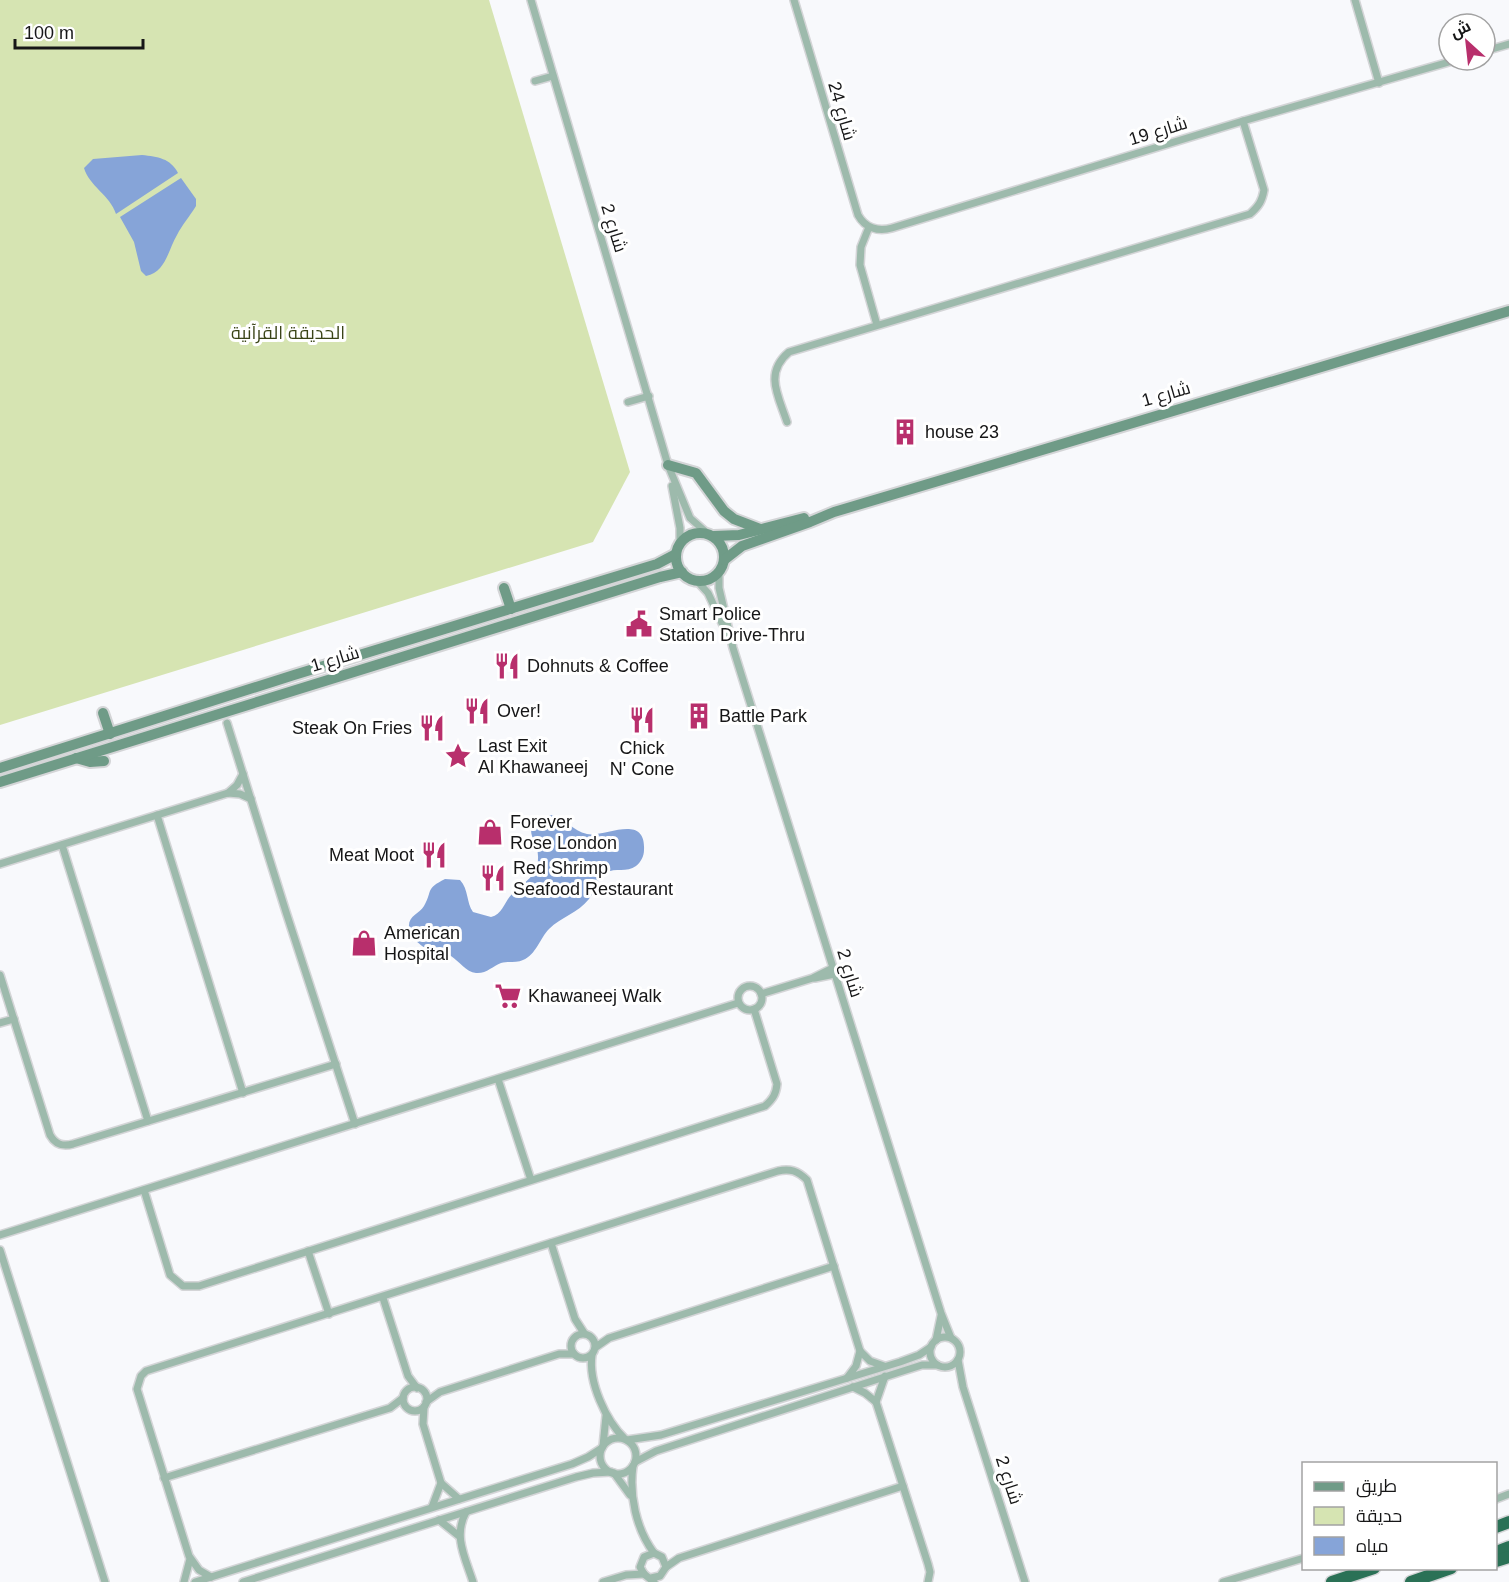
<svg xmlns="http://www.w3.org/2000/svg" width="1509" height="1582" viewBox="0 0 1509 1582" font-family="Helvetica,Cairo,sans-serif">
<rect width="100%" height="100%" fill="#f8f9fc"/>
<path fill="#d6e4b2" d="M0 0H489L630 472 593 542 0 725Z"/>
<g fill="#86a4d8">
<path d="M142 155C158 157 170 158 178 173L116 214C110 195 89 186 84 168L93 159Z"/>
<path d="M181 178 196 199V206C190 216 182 225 177 235 168 250 166 272 146 276L141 271 134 242 120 217Z"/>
<path d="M551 815C565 818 573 831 587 834 604 838 646 812 644 850 644 856 641 862 636 866 627 873 615 867 606 873 597 878 595 891 589 899 578 913 561 917 549 929 540 938 536 955 523 960 517 963 508 961 501 963 493 966 486 974 476 973 466 972 459 961 451 956 443 951 436 953 429 950 421 946 409 937 409 927 408 916 419 914 424 906 433 890 425 889 445 879L460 880C469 890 466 902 473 912L491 917C503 914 504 902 512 894 524 882 539 876 538 856 538 844 528 837 532 824L540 817Z"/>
</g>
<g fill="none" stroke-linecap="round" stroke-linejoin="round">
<g stroke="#d4d5d7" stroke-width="10">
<g id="street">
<path d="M531 0 668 465 690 518 707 533"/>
<path d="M794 0 858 215C865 228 878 232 892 228L1243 121 1456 60"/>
<path d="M1355 0 1379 83"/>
<path d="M1485 51 1509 44"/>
<path d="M535 81 553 76"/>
<path d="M869 227 861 247 860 265 877 325"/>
<path d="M628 402 649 396"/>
<path d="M787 422C778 395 764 373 789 352L1250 214C1259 206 1262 201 1264 190L1243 121"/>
<path d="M672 486 680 528V543"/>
<path d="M719 572V588L733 648 941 1313 951 1338"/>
<path d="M697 581 708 593 728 636"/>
<path d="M227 723 286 912 355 1124"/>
<path d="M228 793 237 785 243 774"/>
<path d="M157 815 243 1093"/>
<path d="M62 845 148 1121"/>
<path d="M0 864 228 793 240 794 251 799"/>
<path d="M0 975 50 1135C55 1144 62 1147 73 1144L336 1064"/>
<path d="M815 978 835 974"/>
<circle cx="750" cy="998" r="12"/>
<path d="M761 994 813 978 833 968"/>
<path d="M0 1023 14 1019"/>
<path d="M498 1079 531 1180"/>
<path d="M144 1190 170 1275 183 1286H199L765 1106C773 1099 776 1094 777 1084L754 1009"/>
<path d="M0 1235 738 1003"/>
<path d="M551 1243 575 1319 584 1333"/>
<path d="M0 1250 105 1582"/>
<path d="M308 1251 329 1314"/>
<path d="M383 1298 408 1376 417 1388"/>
<circle cx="583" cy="1346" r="12"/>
<circle cx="945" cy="1352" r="15"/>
<path d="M936 1340 941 1316"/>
<path d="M596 1347 609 1338 834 1266"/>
<path d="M592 1355C588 1382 606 1421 625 1439"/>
<path d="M958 1360 963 1387 1025 1582"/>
<path d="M885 1376 876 1402 928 1564 930 1572 928 1582"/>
<path d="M847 1378 856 1366 860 1351"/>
<path d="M853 1387 865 1393 876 1402"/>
<circle cx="415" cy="1399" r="12"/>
<path d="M426 1402 440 1392 559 1354H574"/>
<path d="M424 1407 423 1424 441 1483 459 1499"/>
<circle cx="618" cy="1456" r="18"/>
<path d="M627 1440 661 1435 900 1362 919 1355 931 1347"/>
<path d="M603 1446 606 1416"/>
<path d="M635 1462 656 1451 903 1371 922 1365H937"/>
<path d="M633 1466C629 1495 636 1529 654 1553"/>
<path d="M614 1473 630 1495"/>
<path d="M164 1478 390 1408 403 1398"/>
<path d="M1496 1499 1509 1494"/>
<path d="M432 1507 441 1483"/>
<path d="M466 1512C453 1536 465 1557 473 1582"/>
<path d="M439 1520 459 1536"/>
<path d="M666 1567 679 1558 903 1486"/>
<path d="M211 1577 199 1570 189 1556 137 1389 141 1376 146 1371 778 1171C790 1168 798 1171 807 1180L860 1351 870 1361 884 1366"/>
<path d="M651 1578 660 1576 666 1567 662 1557 654 1553 644 1557 640 1567 644 1574 654 1582"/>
<path d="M184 1582 190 1559"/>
<path d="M195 1582 572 1464 588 1457 602 1448"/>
<path d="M243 1582 576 1477 593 1473 611 1472"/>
<path d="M603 1582 626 1575 644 1574"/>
<path d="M1223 1582 1304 1558"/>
</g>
</g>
<g stroke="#d4d5d7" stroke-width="14">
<g id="secondary">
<path d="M668 465 696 473 724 511 734 519 760 529"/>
<circle cx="700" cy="557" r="24"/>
<path d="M714 536 739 535 804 518"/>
<path d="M724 560 742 546 810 522 834 512 1509 311"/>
<path d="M504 588 511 609"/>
<path d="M103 713 110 734"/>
<path d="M76 758 90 762 104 761"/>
<path d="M0 768 294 675 657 564 676 554"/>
<path d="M0 782 660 577 682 572"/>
</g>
</g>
<g stroke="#d4d5d7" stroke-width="15">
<g id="highway">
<path d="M1496 1527 1509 1522"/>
<path d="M1496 1552 1509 1547"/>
<path d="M1496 1561 1509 1557"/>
<path d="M1332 1582 1374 1568"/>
<path d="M1411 1582 1451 1568"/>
</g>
</g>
<use href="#street" stroke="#9dbaac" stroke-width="7"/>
<use href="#secondary" stroke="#6f9b87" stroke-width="10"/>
<use href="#highway" stroke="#2a7156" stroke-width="12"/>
</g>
<defs>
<g id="building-bare" transform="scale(2.07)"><path d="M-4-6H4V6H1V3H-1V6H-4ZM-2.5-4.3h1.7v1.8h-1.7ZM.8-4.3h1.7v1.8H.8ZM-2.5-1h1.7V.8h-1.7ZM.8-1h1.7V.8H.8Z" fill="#b82f6c" stroke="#fff" stroke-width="2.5" paint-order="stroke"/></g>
<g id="civic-bare" transform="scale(2.07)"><path d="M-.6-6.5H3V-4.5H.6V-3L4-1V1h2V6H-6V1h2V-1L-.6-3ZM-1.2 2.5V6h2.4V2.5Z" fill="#b82f6c" stroke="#fff" stroke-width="2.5" paint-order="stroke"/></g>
<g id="restaurant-bare" transform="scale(2.07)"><path d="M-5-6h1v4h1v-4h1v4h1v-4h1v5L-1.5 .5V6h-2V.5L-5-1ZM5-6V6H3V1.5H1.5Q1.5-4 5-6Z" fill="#b82f6c" stroke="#fff" stroke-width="2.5" paint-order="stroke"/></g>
<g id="sight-bare" transform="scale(2.07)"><path d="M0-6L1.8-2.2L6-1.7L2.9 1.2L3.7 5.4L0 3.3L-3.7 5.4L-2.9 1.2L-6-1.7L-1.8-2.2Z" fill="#b82f6c" stroke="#fff" stroke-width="2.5" paint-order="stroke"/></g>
<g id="shop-bare" transform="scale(2.07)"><path d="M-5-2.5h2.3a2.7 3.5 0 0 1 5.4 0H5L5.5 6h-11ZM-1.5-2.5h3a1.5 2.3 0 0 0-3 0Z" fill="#b82f6c" stroke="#fff" stroke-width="2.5" paint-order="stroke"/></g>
<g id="supermarket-bare" transform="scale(2.07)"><path d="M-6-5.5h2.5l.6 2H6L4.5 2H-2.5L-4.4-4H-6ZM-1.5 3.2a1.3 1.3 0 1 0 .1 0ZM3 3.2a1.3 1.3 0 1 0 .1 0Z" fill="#b82f6c" stroke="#fff" stroke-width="2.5" paint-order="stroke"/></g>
</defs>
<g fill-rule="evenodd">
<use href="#building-bare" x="905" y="432"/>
<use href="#civic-bare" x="639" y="624"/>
<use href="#restaurant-bare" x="507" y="666"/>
<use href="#restaurant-bare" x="477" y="711"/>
<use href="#building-bare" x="699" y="716"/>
<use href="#restaurant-bare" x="642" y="720"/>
<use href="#restaurant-bare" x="432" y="728"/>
<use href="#sight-bare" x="458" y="756"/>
<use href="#shop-bare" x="490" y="832"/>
<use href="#restaurant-bare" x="434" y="855"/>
<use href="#restaurant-bare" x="493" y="878"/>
<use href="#shop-bare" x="364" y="943"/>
<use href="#supermarket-bare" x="508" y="996"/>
</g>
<g text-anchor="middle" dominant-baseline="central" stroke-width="6" stroke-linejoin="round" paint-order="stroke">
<g font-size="18" fill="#161617" stroke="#fff">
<text transform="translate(842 111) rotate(74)">شارع 24</text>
<text transform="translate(1158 131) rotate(-17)">شارع 19</text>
<text transform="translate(614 228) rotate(73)">شارع 2</text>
<text transform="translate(1166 394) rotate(-16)">شارع 1</text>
<text transform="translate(335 659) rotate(-17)">شارع 1</text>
<text transform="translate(850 973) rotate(73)">شارع 2</text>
<text transform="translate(1009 1480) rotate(72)">شارع 2</text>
</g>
<g font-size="18" fill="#3a4417" stroke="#fff">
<text x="288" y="333">الحديقة القرآنية</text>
</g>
<g font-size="18" fill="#161617" stroke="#fff" text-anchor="start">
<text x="925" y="432">house 23</text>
<text x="659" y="614">Smart Police<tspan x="659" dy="21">Station Drive-Thru</tspan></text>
<text x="527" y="666">Dohnuts &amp; Coffee</text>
<text x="497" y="711">Over!</text>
<text x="719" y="716">Battle Park</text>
<text x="412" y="728" text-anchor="end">Steak On Fries</text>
<text x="478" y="746">Last Exit<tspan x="478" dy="21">Al Khawaneej</tspan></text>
<text x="642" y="748" text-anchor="middle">Chick<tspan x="642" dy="21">N' Cone</tspan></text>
<text x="510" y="822">Forever<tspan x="510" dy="21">Rose London</tspan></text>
<text x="414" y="855" text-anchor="end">Meat Moot</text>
<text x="513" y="868">Red Shrimp<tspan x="513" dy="21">Seafood Restaurant</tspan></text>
<text x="384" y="933">American<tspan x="384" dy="21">Hospital</tspan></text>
<text x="528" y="996">Khawaneej Walk</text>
</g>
</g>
<rect x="1302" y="1462" width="195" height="108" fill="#ffffff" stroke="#a2a2a2" stroke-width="1.5"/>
<rect x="1314" y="1482" width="30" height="9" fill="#6f9b87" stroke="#a2a2a2" stroke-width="1.5"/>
<text x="1356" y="1492" font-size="18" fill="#161617">طريق</text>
<rect x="1314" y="1507" width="30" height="18" fill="#d6e4b2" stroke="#a2a2a2" stroke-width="1.5"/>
<text x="1356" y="1522" font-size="18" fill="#161617">حديقة</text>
<rect x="1314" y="1537" width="30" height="18" fill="#86a4d8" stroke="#a2a2a2" stroke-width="1.5"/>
<text x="1356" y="1552" font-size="18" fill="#161617">مياه</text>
<g transform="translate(1467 42) rotate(333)"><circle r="28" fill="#ffffff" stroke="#a2a2a2" stroke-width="1.5"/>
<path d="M0-4.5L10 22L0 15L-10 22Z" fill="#b82f6c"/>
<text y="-9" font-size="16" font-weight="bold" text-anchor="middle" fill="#161617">ش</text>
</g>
<path d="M15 39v9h128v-9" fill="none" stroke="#161617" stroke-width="3"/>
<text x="24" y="39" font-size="18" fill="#161617" stroke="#ffffff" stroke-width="4.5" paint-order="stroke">100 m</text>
</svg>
